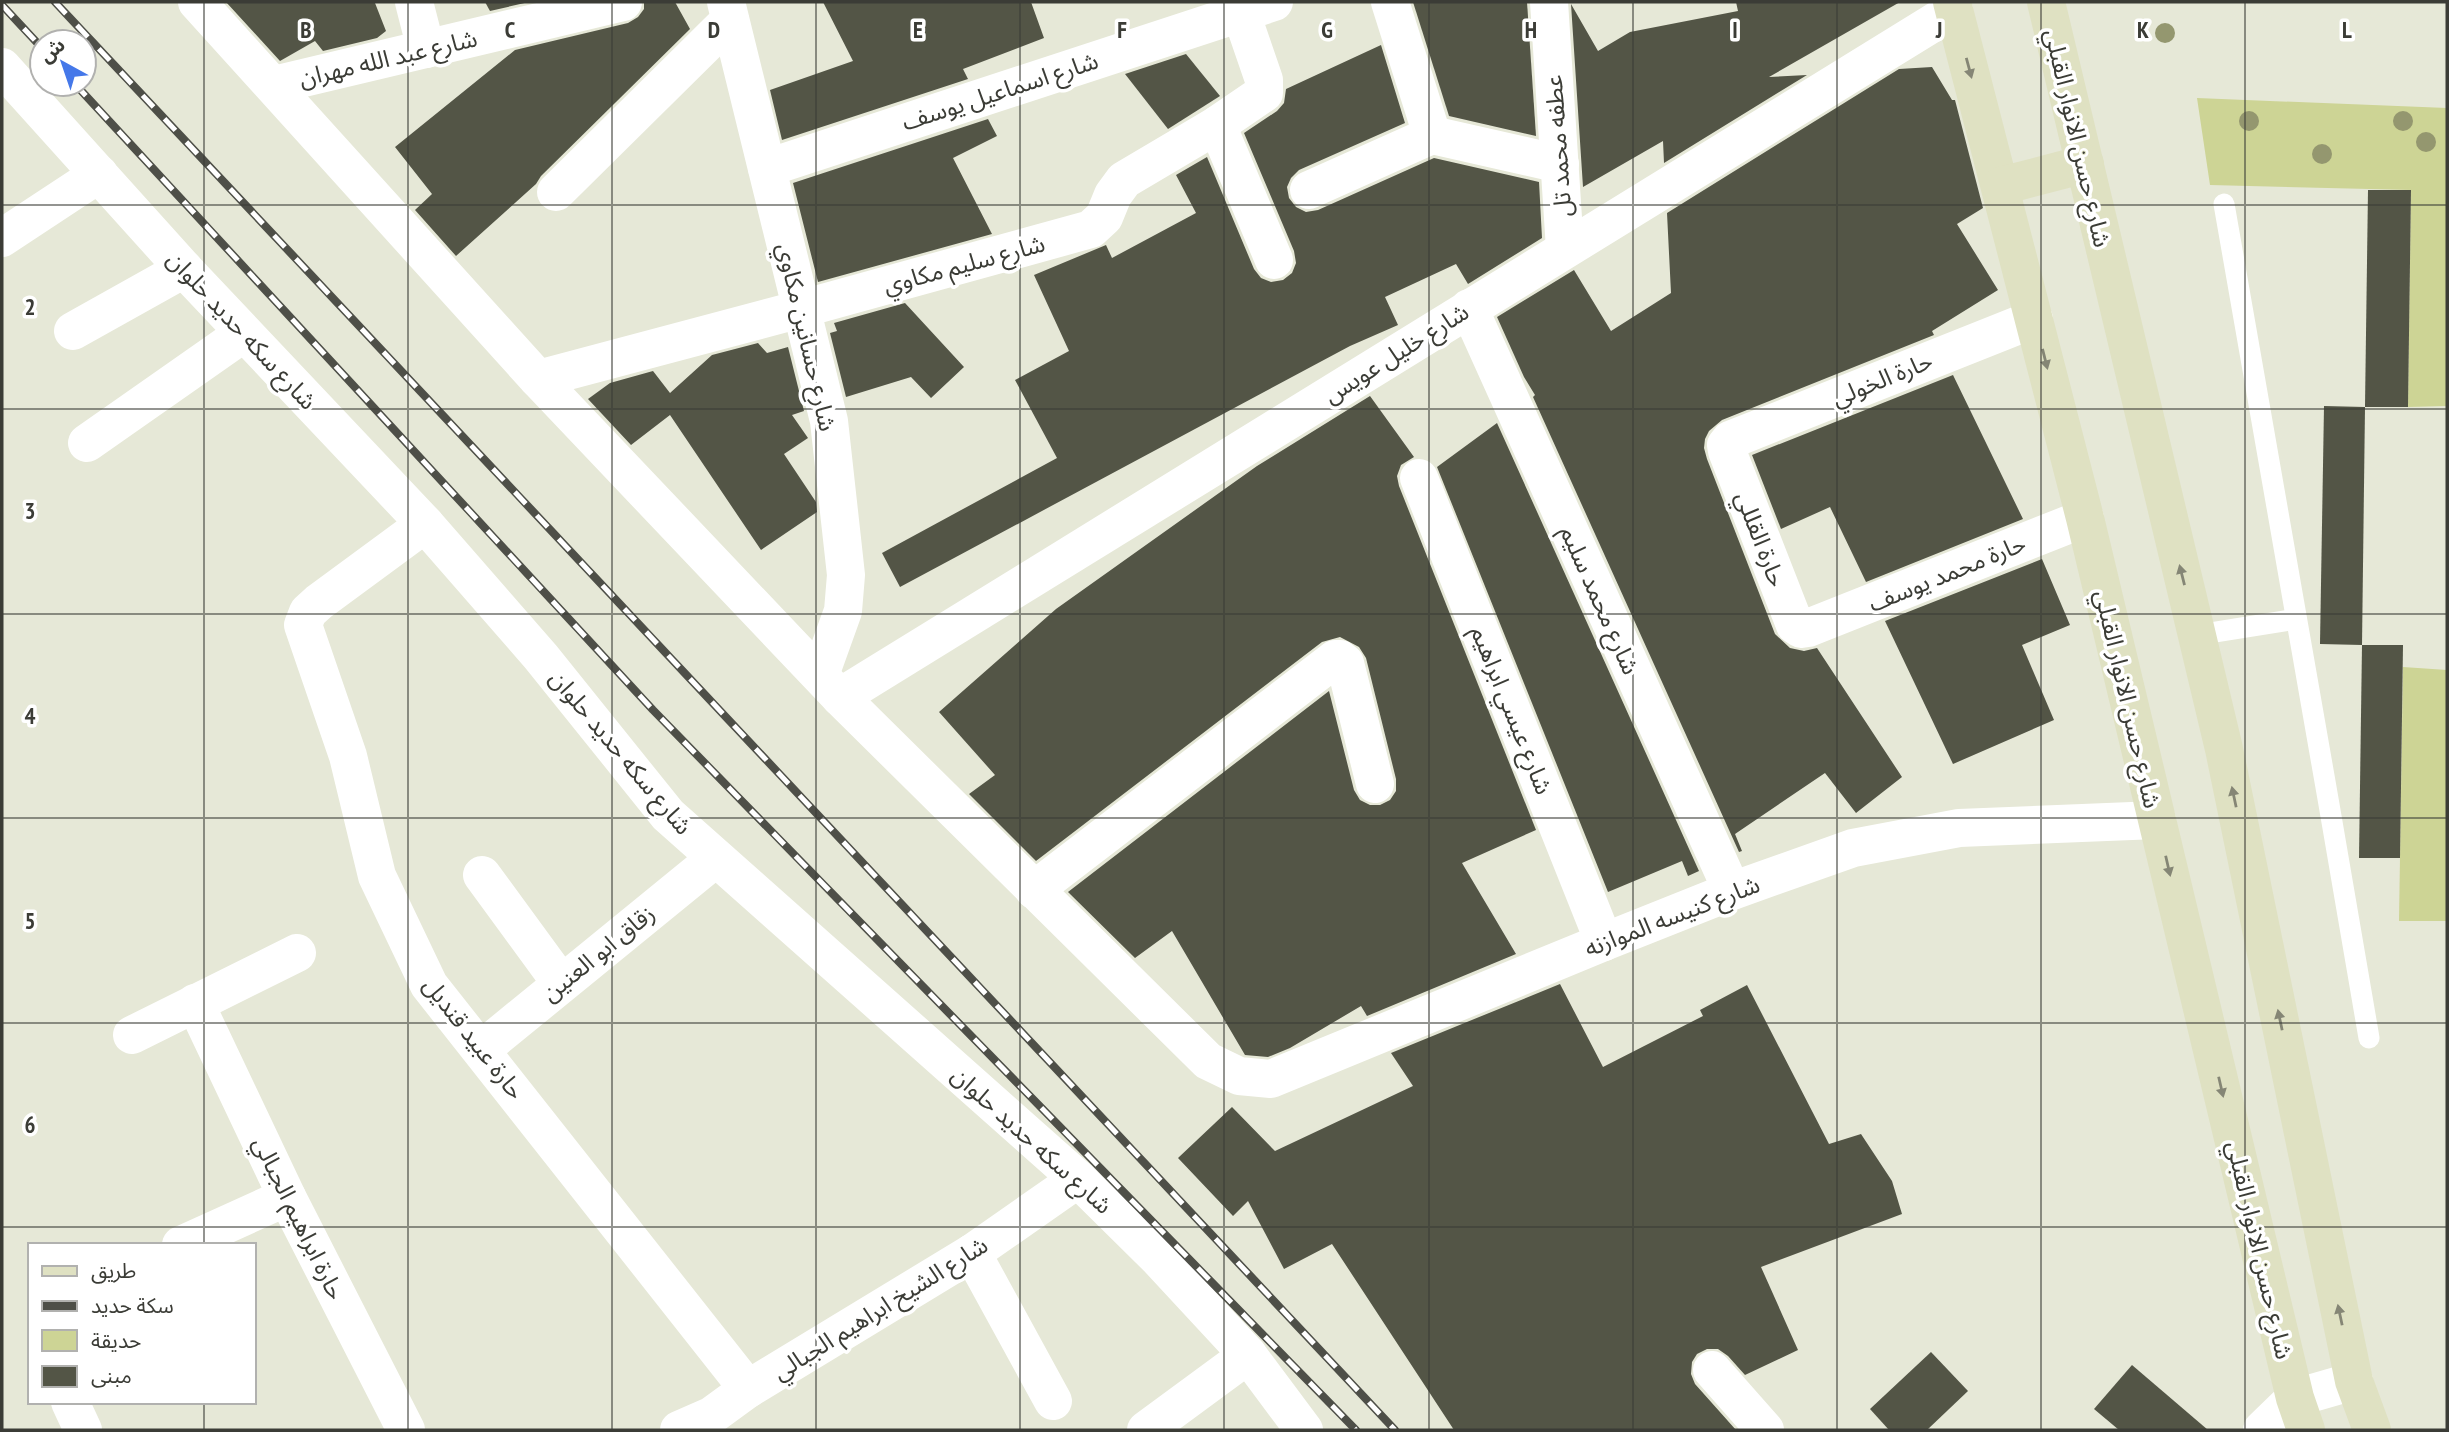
<svg xmlns="http://www.w3.org/2000/svg" width="2449" height="1432" viewBox="0 0 2449 1432" font-family="'PT Sans Narrow','Noto Sans Arabic',sans-serif">
<rect width="100%" height="100%" fill="#e6e8d7"/>
<g fill="#cdd495">
<path d="M2197 98 2447 108V406L2408 407 2411 190 2210 185Z"/>
<path d="M2403 667 2447 670V921H2399Z"/>
</g>
<g fill="#535546">
<path d="M226 2H378L375 3 386 31 377 38 323 51 315 41 280 61Z"/>
<path d="M485 2H529L490 11Z"/>
<path d="M644 2H675L690 29 541 176 536 184 456 256 415 210 432 194 395 147 515 50 628 23 638 17 644 9Z"/>
<path d="M823 2H1031L1044 38 963 69 968 79 782 140 770 90 853 61Z"/>
<path d="M1413 2H1527L1536 136 1449 116Z"/>
<path d="M1736 2H1900L1769 77 1807 75 1664 163 1663 141 1583 187 1571 4 1598 51 1630 32 1738 11Z"/>
<path d="M1381 45 1405 123 1299 170 1291 178 1287 187 1289 198 1296 207 1306 212 1318 210 1434 158 1539 182 1542 238 1468 284 1456 264 1385 297 1398 325 1350 346 900 587 882 553 1057 458 1015 380 1069 351 1034 275 1106 245 1112 258 1196 213 1176 175 1207 157 1254 269 1261 278 1271 282 1283 280 1292 273 1296 263 1294 251 1244 133 1277 111 1284 103 1286 89Z"/>
<path d="M1186 54 1220 96 1168 129 1125 74Z"/>
<path d="M1932 67 1952 100H1955L1983 208 1957 224 1998 290 1932 331 1934 335 1722 420 1709 431 1705 439 1704 448 1707 459 1775 634 1790 648 1804 651 1817 648 1902 777 1856 813 1825 773 1735 834 1742 851 1739 852 1533 397 1535 395 1524 377 1497 317 1574 270 1611 331 1671 293 1667 213 1899 69Z"/>
<path d="M988 119 997 136 953 158 992 234 818 282 793 183Z"/>
<path d="M2368 190H2411L2408 407H2365Z"/>
<path d="M905 303 964 367 931 398 911 377 846 397 830 333 837 331 834 323Z"/>
<path d="M758 343 767 353 788 347 804 411 792 415 808 438 784 454 816 502 817 512 761 550 670 415 631 445 588 399 610 383 653 371 670 393 712 355Z"/>
<path d="M1953 375 2023 519 1866 582 1830 507 1781 529 1752 455Z"/>
<path d="M1370 396 1414 457 1401 465 1397 476 1399 486 1536 830 1462 863 1516 954 1367 1016 1361 1006 1290 1048 1268 1057 1245 1055 1172 931 1135 958 1068 892 1329 691 1354 790 1360 800 1370 805H1380L1390 800 1396 791V779L1366 658 1359 647 1340 637 1322 642 1036 861 969 794 995 775 939 712 1056 609 1257 466Z"/>
<path d="M2324 406 2365 407 2362 645 2320 644Z"/>
<path d="M1497 423 1699 871 1688 876 1682 861 1608 892 1437 467Z"/>
<path d="M2042 559 2070 625 2022 645 2054 720 1953 764 1885 621Z"/>
<path d="M2362 645H2403L2400 858H2359Z"/>
<path d="M1560 984 1603 1067 1703 1016 1700 1010 1747 985 1829 1144 1861 1134 1892 1181 1902 1214 1761 1267 1798 1350 1745 1375 1728 1356 1718 1349H1707L1697 1354 1692 1362 1691 1374 1695 1384 1736 1430H1454L1332 1244 1284 1269 1248 1201 1233 1216 1178 1158 1232 1107 1275 1151 1413 1086 1391 1053Z"/>
<path d="M1931 1352 1968 1391 1927 1430H1889L1870 1409Z"/>
<path d="M2132 1365 2208 1430H2119L2094 1409Z"/>
</g>
<g fill="none" stroke-linecap="round" stroke-linejoin="round">
<g stroke="#fff" stroke-width="21">
<path d="M2224 204C2275 482 2321 760 2369 1038"/>
<path d="M2197 635 2296 619"/>
</g>
<g stroke="#fff" stroke-width="38">
<path d="M197 2 538 379 840 697 1208 1061 1239 1076 1271 1079 1604 942 1732 891 1853 848 1959 828 2157 820"/>
<path d="M414 2 426 49"/>
<path d="M726 2 829 421 846 575 843 611 820 675"/>
<path d="M1390 2 1432 135"/>
<path d="M1549 2 1565 249"/>
<path d="M2 67 184 269 425 524 541 657 668 815 1079 1180 1159 1259 1248 1355 1304 1430"/>
<path d="M274 85 623 2"/>
<path d="M1217 125 1274 260"/>
<path d="M767 168 1274 2"/>
<path d="M1309 190 1432 135 1560 164"/>
<path d="M556 192 730 20"/>
<path d="M2 238 99 174"/>
<path d="M1469 308 1732 891"/>
<path d="M2034 319 1730 440 1726 445 1727 451 1795 625 1801 629 1808 628 2085 518"/>
<path d="M73 331 184 269"/>
<path d="M538 379 801 309 1091 229 1104 217 1113 195 1124 180 1217 125 1264 93V80L1241 13"/>
<path d="M87 443 244 333"/>
<path d="M1419 478 1604 942"/>
<path d="M425 524 319 602 308 612 303 625 348 756 377 876 429 985 748 1389"/>
<path d="M840 697 1954 10"/>
<path d="M482 875 561 983"/>
<path d="M1034 890 1335 659H1340L1345 663 1375 784"/>
<path d="M195 1003 287 1197 406 1430"/>
<path d="M132 1035 297 953"/>
<path d="M482 1049 716 858"/>
<path d="M181 1245 287 1197"/>
<path d="M972 1253 1053 1401"/>
<path d="M1712 1370 1765 1430"/>
<path d="M70 1402 83 1430"/>
<path d="M679 1430 711 1416 748 1389 972 1253 1078 1179"/>
<path d="M1146 1430 1248 1355"/>
<path d="M2262 1430 2295 1398 2354 1381"/>
</g>
<g stroke="#dfe1c2" stroke-width="38">
<path d="M1952 2 2085 518 2295 1398 2306 1430"/>
<path d="M2046 2 2224 749 2354 1381 2372 1430"/>
<path d="M2001 186 2085 164"/>
</g>
<g stroke="#4e4f48" stroke-width="8">
<g id="rail">
<path d="M55 2 1395 1430"/>
<path d="M2 5 42 48"/>
<path d="M75 84 653 710 1356 1430"/>
</g>
</g>
<use href="#rail" stroke="#fff" stroke-width="5" stroke-dasharray="16" stroke-linecap="butt"/>
</g>
<g fill="#94976f">
<circle cx="2165" cy="33" r="10"/>
<circle cx="2249" cy="121" r="10"/>
<circle cx="2403" cy="121" r="10"/>
<circle cx="2426" cy="142" r="10"/>
<circle cx="2322" cy="154" r="10"/>
</g>
<defs><path id="oneway-solid" d="M-6-.8H1V-3.2L6.5 0L1 3.2V.8H-6Z" transform="scale(1.75)"/></defs>
<g fill="#858675">
<use href="#oneway-solid" transform="translate(1969 68) rotate(75)"/>
<use href="#oneway-solid" transform="translate(2045 359) rotate(76)"/>
<use href="#oneway-solid" transform="translate(2182 575) rotate(-104)"/>
<use href="#oneway-solid" transform="translate(2234 797) rotate(-102)"/>
<use href="#oneway-solid" transform="translate(2168 866) rotate(77)"/>
<use href="#oneway-solid" transform="translate(2280 1020) rotate(-102)"/>
<use href="#oneway-solid" transform="translate(2221 1087) rotate(77)"/>
<use href="#oneway-solid" transform="translate(2340 1315) rotate(-102)"/>
</g>
<path fill="none" stroke="#3b3c36" stroke-width="2" stroke-opacity="0.55" d="M204 2V1245M408 2V1430M612 2V1430M816 2V1430M1020 2V1430M1224 2V1430M1429 2V1430M1633 2V1430M1837 2V1430M2041 2V1430M2245 2V1430M2 205H2447M2 409H2447M2 614H2447M2 818H2447M2 1023H2447M2 1227H2447M204 1402V1430"/>
<g text-anchor="middle" dominant-baseline="central" stroke-width="7" stroke-linejoin="round" paint-order="stroke">
<g font-size="24" fill="#3b3c36" stroke="#fff">
<text transform="translate(388 58) rotate(-13)">شارع عبد الله مهران</text>
<text transform="translate(1000 91) rotate(-18)">شارع اسماعيل يوسف</text>
<text transform="translate(2078 138) rotate(77)">شارع حسن الانوار القبلي</text>
<text transform="translate(1558 146) rotate(-94)">عطفه محمد تل</text>
<text transform="translate(964 264) rotate(-15)">شارع سليم مكاوي</text>
<text transform="translate(242 330) rotate(47)">شارع سكه حديد حلوان</text>
<text transform="translate(807 337) rotate(77)">شارع حسانين مكاوي</text>
<text transform="translate(1396 353) rotate(-32)">شارع خليل عويس</text>
<text transform="translate(1882 379) rotate(-22)">حارة الخولي</text>
<text transform="translate(1761 539) rotate(69)">حارة القللي</text>
<text transform="translate(1947 573) rotate(-22)">حارة محمد يوسف</text>
<text transform="translate(1600 600) rotate(66)">شارع محمد سليم</text>
<text transform="translate(2128 699) rotate(77)">شارع حسن الانوار القبلي</text>
<text transform="translate(1512 710) rotate(68)">شارع عيسي ابراهيم</text>
<text transform="translate(621 752) rotate(50)">شارع سكه حديد حلوان</text>
<text transform="translate(1672 916) rotate(-21)">شارع كنيسه الموازنه</text>
<text transform="translate(598 953) rotate(-39)">زقاق ابو العنين</text>
<text transform="translate(474 1038) rotate(52)">حارة عبيد قنديل</text>
<text transform="translate(1032 1140) rotate(42)">شارع سكه حديد حلوان</text>
<text transform="translate(299 1218) rotate(64)">حارة ابراهيم الجبالي</text>
<text transform="translate(2260 1250) rotate(77)">شارع حسن الانوار القبلي</text>
<text transform="translate(880 1308) rotate(-32)">شارع الشيخ ابراهيم الجبالي</text>
</g>
</g>
<g font-size="23" text-anchor="middle" font-weight="bold" fill="#3b3c36" stroke="#fff" stroke-width="7" stroke-linejoin="round" paint-order="stroke">
<text x="306" y="38">B</text>
<text x="510" y="38">C</text>
<text x="714" y="38">D</text>
<text x="918" y="38">E</text>
<text x="1122" y="38">F</text>
<text x="1327" y="38">G</text>
<text x="1531" y="38">H</text>
<text x="1735" y="38">I</text>
<text x="1939" y="38">J</text>
<text x="2143" y="38">K</text>
<text x="2347" y="38">L</text>
<text x="30" y="315">2</text>
<text x="30" y="519">3</text>
<text x="30" y="724">4</text>
<text x="30" y="929">5</text>
<text x="30" y="1133">6</text>
</g>
<rect width="2449" height="1432" fill="none" stroke="#3b3c36" stroke-width="7"/>
<rect x="28" y="1243" width="228" height="161" fill="#ffffff" stroke="#b1b1af" stroke-width="2"/>
<rect x="42" y="1266" width="35" height="10" fill="#dfe1c2" stroke="#b1b1af" stroke-width="2"/>
<text x="91" y="1278" font-size="21" fill="#3b3c36">طريق</text>
<rect x="42" y="1301" width="35" height="10" fill="#4e4f48" stroke="#b1b1af" stroke-width="2"/>
<text x="91" y="1313" font-size="21" fill="#3b3c36">سكة حديد</text>
<rect x="42" y="1330" width="35" height="21" fill="#cdd495" stroke="#b1b1af" stroke-width="2"/>
<text x="91" y="1348" font-size="21" fill="#3b3c36">حديقة</text>
<rect x="42" y="1366" width="35" height="21" fill="#535546" stroke="#b1b1af" stroke-width="2"/>
<text x="91" y="1383" font-size="21" fill="#3b3c36">مبنى</text>
<g transform="translate(63 63) rotate(320)"><circle r="33" fill="#ffffff" stroke="#b1b1af" stroke-width="2"/>
<path d="M0-5L12 26L0 18L-12 26Z" fill="#4578e9"/>
<text y="-10" font-size="19" font-weight="bold" text-anchor="middle" fill="#3b3c36">ش</text>
</g>
</svg>
